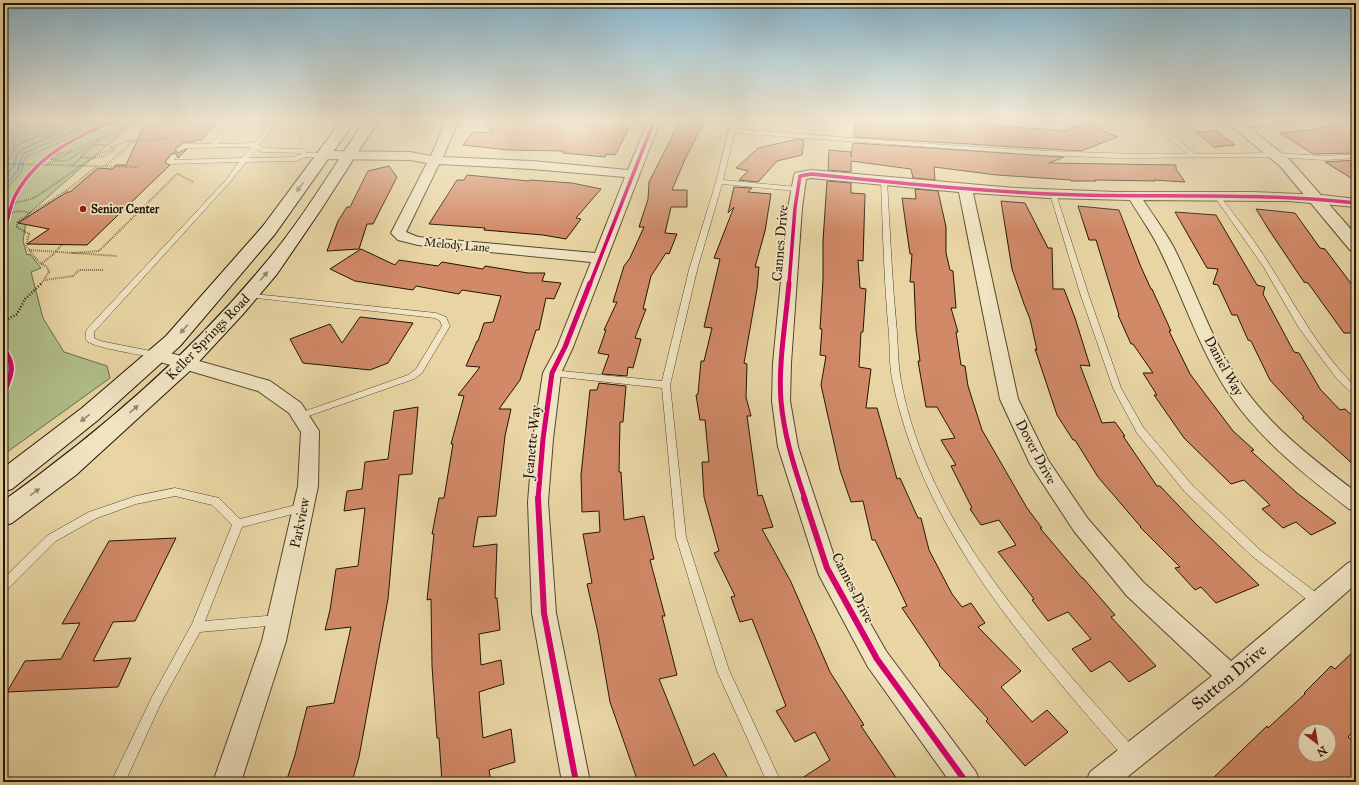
<svg xmlns="http://www.w3.org/2000/svg" width="1359" height="785" viewBox="0 0 1359 785" font-family="'IM FELL Great Primer',serif">
<rect width="100%" height="100%" fill="#e8d5a3"/>
<filter id="stains"><feTurbulence type="fractalNoise" baseFrequency=".005" numOctaves="4"/><feColorMatrix values="0 0 0 0 .2 0 0 0 0 .09 0 0 0 0 .02 0 0 0 .5 -.17"/></filter>
<radialGradient id="worn" r=".72"><stop offset=".6" stop-color="#630" stop-opacity="0"/><stop offset="1" stop-color="#630" stop-opacity=".3"/></radialGradient>
<path fill="#b0be8a" stroke="#6a6a48" d="M3 121H135L27 215 23 241 27 255 30 254 41 268 31 272 43 318 64 352 107 366 110 378 3 455Z"/>
<path fill="#97b8a8" stroke="#697767" d="M3 121H106L25 158 21 172 3 193Z"/>
<g fill="none" stroke-linecap="round" stroke-linejoin="round">
<g stroke="#5d6656" stroke-width="1">
<path d="M3 170 16 146 69 121"/>
<path d="M3 179 13 167 17 155 21 150 84 121"/>
<path d="M3 187 18 170 23 154 96 121"/>
</g>
</g>
<g fill="#d18967" stroke="#231505" fill-rule="evenodd">
<path d="M159 121H217L202 140H196L194 142H183L175 149V151L178 153 187 149 178 158V156L175 153 171 154 165 162 170 165 87 245 27 244 49 229 18 223 67 192H70L98 168 112 169 116 165H126L144 126 155 125Z"/>
<path d="M485 121H620L628 130 615 155 606 154 605 157 563 153 564 151 508 150 463 145 473 132 492 133Z"/>
<path d="M678 121 704 122 686 157 672 190H687V207H671L665 233 677 234 669 254 666 253 651 276 643 309H646L635 338 641 339 633 368 628 367 627 376 602 374 609 355 598 353 606 330H604L617 302H613L624 266 630 258 644 227H639L648 199 649 182 671 139Z"/>
<path d="M864 121H936L1065 131 1087 123 1117 137 1081 151 854 137 855 125Z"/>
<path d="M1350 121H1356V153L1313 154 1280 133 1311 130 1334 125 1337 126Z"/>
<path d="M1216 131 1235 145 1214 147 1196 132Z"/>
<path d="M798 139 804 140 802 155 777 161 758 182 739 180 748 171 736 168 758 148Z"/>
<path d="M853 143 1064 157 1049 163 1176 165V169L1185 182 1154 180 1155 181 1095 180 1096 181H1071V180L997 175 934 167 935 180 913 178 911 169 851 161V172L828 170 829 150 851 152V157Z"/>
<path d="M1356 160V181L1325 162Z"/>
<path d="M389 166 397 177 373 224H367L359 249 327 251 338 221 347 207H350L368 171Z"/>
<path d="M467 175 529 181 530 180 572 183 601 189 576 218 581 219 566 239 543 235 484 230 485 228 429 224 457 180H464Z"/>
<path d="M827 181 851 183V193L865 194 863 261 858 260 860 288 866 289 863 332H861L859 367 871 369 866 408H877L897 479 900 478 918 518H921L929 550 952 594 962 607 971 603 985 623 978 627 1021 671 1001 687 1032 722 1047 710 1068 732 1025 766 986 721 988 719 939 665 940 664 902 608 907 606 875 540H872L863 501 851 502 840 470 821 385 826 356 820 355 822 329H820L823 280V241Z"/>
<path d="M734 187 752 188 748 192 771 194 765 231 755 267H759L757 289 744 363 747 364 746 397 751 416H747L758 496 762 495 773 527 762 529 791 582 830 672 864 725 861 726 899 782H796L830 760 815 732 795 742 776 711 786 706 752 619 740 622 731 597 735 596 714 553 719 551 704 497 702 462H709L705 420H700L696 395 698 394 701 361H704L712 328 704 327 720 259 714 258 734 207 728 213Z"/>
<path d="M915 189 938 191 946 227V253L950 270 953 271 956 308H951L958 332H956L961 365 965 366 968 386 982 430 1027 508 1042 528H1040L1082 578H1083L1115 615 1111 617 1156 666 1129 682 1110 661 1091 672 1072 649 1091 639 1068 612 1048 621 1032 600 1034 599 998 552 1016 545 999 520 981 525 970 509 972 508 951 466 956 465 941 440 955 438 937 407H926L918 361H920L916 330 914 282H910L912 254H910L902 198 916 199Z"/>
<path d="M1001 201 1025 203 1048 248H1052L1053 289H1064L1075 318 1090 366 1080 365 1102 423 1115 422 1125 436H1123L1157 486H1160L1195 523 1259 585 1216 603 1201 587 1195 590 1175 568 1180 567 1140 527H1141L1098 477 1075 440H1073L1057 415 1035 349 1037 350 1030 319 1024 304 1012 269Z"/>
<path d="M1078 206 1119 210 1141 267 1151 289H1152L1171 331H1169L1190 374 1233 431 1254 450 1251 451 1297 493 1336 523 1311 535 1296 522 1283 528 1262 509 1270 505 1244 480 1231 484 1184 438 1154 395H1157L1143 373H1153L1133 344H1131L1118 315H1119L1096 240H1089Z"/>
<path d="M1256 209 1295 213 1320 248 1325 249 1356 290V333H1344L1308 283 1304 282 1269 230Z"/>
<path d="M1175 212 1216 215 1257 285 1265 287 1263 294 1294 352 1299 353 1320 389 1340 410 1345 409 1356 419V467L1302 418 1304 417 1270 380 1251 341 1248 340 1237 315H1232L1218 285 1213 284 1218 269 1207 268Z"/>
<path d="M361 249 395 265 399 260 438 266 442 262 483 269 485 266 528 273H545L542 281 561 283 554 299 546 298 539 330H536L520 380 499 409H511L505 436 496 516 478 517 473 547 497 544 495 598H497L500 630 479 634 481 665 501 660 504 684 479 692 483 738 511 729 515 762 489 770 491 782H442L439 738H437L432 666 431 599 427 600 434 534H432L439 498H444L453 444H451L464 396 458 395 480 367 466 366 477 341H478L484 323 493 322 501 296 462 290 459 294 416 286 413 290 355 281 330 269Z"/>
<path d="M360 317 413 323 388 363 370 370 303 363 290 339 330 324 342 343Z"/>
<path d="M599 383 626 386 623 422H620L619 472H621L624 520 644 516 654 559 650 560 665 616H662L677 675 659 679 694 766 714 753 730 782H638L610 702 598 633 587 584 592 583 583 534 600 532 599 511 582 512 581 475 590 390H597Z"/>
<path d="M418 407 412 474 399 475 388 599 359 757 352 782H286L295 755 307 707 334 703 351 627 325 630 330 610 336 569 358 566 365 508 344 511 347 491 362 489 365 462 388 459 394 411Z"/>
<path d="M176 538 135 621 113 622 93 661 131 658 118 687 7 692 25 661 61 659 80 623 62 624 109 541Z"/>
<path d="M1356 649V728L1348 737 1356 743V782H1209L1267 726 1268 728 1305 694 1304 693 1331 666 1335 669ZM1305 731H1329V755H1305Z"/>
</g>
<g fill="none" stroke-linecap="round" stroke-linejoin="round">
<g stroke="#54452c" stroke-width="1">
<g id="service">
<path d="M231 121H259L256 123 235 124 218 144 254 143 271 121H277L259 145 263 148 302 149 307 153H323L326 155 323 157H306L295 161 246 162 230 182 94 332V338L100 341 156 352 160 355 159 357 156 358C143 355 95 348 87 341 84 338 86 332 87 329L226 180 239 162 169 164 166 162 172 155 174 154 177 156 174 160 242 158 251 147 185 148 179 152 176 150 183 144H212ZM256 149 262 152 300 153 301 154 294 157 249 158Z"/>
<path d="M731 121H737L735 129C886 140 1037 155 1188 154L1148 121H1154L1196 154 1274 153 1325 156 1356 154V158L1325 160 1274 157 1117 158 1041 155 734 133 723 180 797 187 800 189 797 191 722 184 697 270 670 385 686 537 729 670 781 782H767L717 671 676 537 662 388 552 376 548 373 552 370 662 381 689 270 716 182Z"/>
<path d="M884 179 887 181C890 231 892 282 897 332 898 348 898 365 901 381 928 527 1040 641 1135 749L1137 754 1135 759 1130 761 1125 759C1027 645 925 534 893 383 889 367 890 350 889 334 884 283 883 232 881 181Z"/>
<path d="M1053 192 1056 194 1088 293 1121 388 1143 427 1193 486 1260 550 1323 598 1325 602 1323 606 1319 607 1315 606 1252 556 1185 492 1137 433 1113 388 1080 293 1050 194Z"/>
<path d="M1217 194 1219 195C1237 218 1256 242 1271 267 1297 308 1320 353 1356 387V395L1353 394 1337 379 1299 328 1263 266 1214 196Z"/>
<path d="M245 293 436 313 446 317 450 326 422 373 414 379 300 419 297 418 295 416 297 414 408 375 416 369 442 326 440 321 435 318 248 297H245L244 295Z"/>
<path d="M175 488 219 498 240 519 304 503 308 504 309 507 308 510 304 511 242 527 205 621 279 615 283 616 285 620 283 624 279 625 200 632 161 703 125 782H111L153 695 192 624 232 525 212 505 175 496 136 504 97 518 56 541 7 590 3 591V579L48 535 89 512 136 496Z"/>
</g>
</g>
<g stroke="#54452c" stroke-width="2">
<g id="minor">
<path d="M446 121H458L443 157 532 161 628 170 648 121H660L573 347 561 373 553 439 548 502 556 613 590 782H562L532 613 528 502 533 439 543 373 557 347 591 262 418 245 398 240 391 233 427 163 410 160 323 159 319 158 317 155 319 152 323 151 410 152 431 156ZM439 164 532 169 625 177 595 253 418 237 406 232Z"/>
<path d="M1238 121H1282L1280 123 1276 124 1238 129 1234 127 1232 125 1234 123Z"/>
<path d="M811 170 1014 188 1116 192H1253L1322 195 1356 199V207L1288 201 1143 200C1153 215 1164 230 1173 246 1196 291 1211 340 1240 382 1270 427 1313 459 1356 492V511L1349 509C1304 474 1259 439 1227 391 1198 346 1182 294 1158 246 1150 230 1139 215 1130 200L1048 198 973 193 1018 399 1048 460 1088 519 1143 582 1231 661 1348 563 1356 560V584L1240 686 1121 782H1086L1090 772 1212 676 1127 596 1074 531 1030 464 1000 399 959 192 811 178 806 179 802 208 791 363 790 401 798 447 837 565 886 651 976 772 980 782H950L868 667 819 575 778 447 772 401 773 363 788 208 794 176 795 173Z"/>
<path d="M156 349 270 381 301 403 319 431 318 486 286 641 241 782H213L262 641 298 486 301 432 289 413 258 391 150 359 147 355 150 351Z"/>
</g>
</g>
<g stroke="#54452c" stroke-width="2">
<path id="tertiary" d="M1225 121H1241L1290 160 1356 235V251L1350 250 1280 166Z"/>
</g>
<g stroke="#231505" stroke-width="2">
<g id="secondary">
<path d="M341 121H355L275 234 180 346 98 420 12 489 3 492V468L82 408 166 336 263 226Z"/>
<path d="M364 121H378L320 211 277 274 244 313 193 368 76 475 12 523 3 526V501C97 434 188 356 262 267 300 223 332 169 364 121Z"/>
</g>
</g>
<g stroke="#231505" stroke-width="2" stroke-dasharray="0.5 1.5" stroke-linecap="butt">
<path d="M300 140 304 134"/>
<path d="M70 152 60 153 52 159C67 164 71 159 81 151 90 144 106 143 115 148 107 158 93 160 81 157"/>
<path d="M3 164 138 167"/>
<path d="M47 165 70 152 139 121"/>
<path d="M72 166 100 139"/>
<path d="M105 166 139 136"/>
<path d="M178 174 193 182"/>
<path d="M11 204 31 199 39 195 92 158 126 141 166 139"/>
<path d="M10 213 21 211 31 213"/>
<path d="M29 250 117 256"/>
<path d="M56 251 62 245"/>
<path d="M72 253 99 251 178 173"/>
<path d="M41 264 55 253"/>
<path d="M45 280 73 276 79 270H103"/>
<path d="M41 284 49 272 47 267 39 262 26 246 29 234 17 227V222L70 188 97 166"/>
</g>
<path stroke="#231505" stroke-width="2.5" stroke-dasharray="1 2" stroke-linecap="butt" d="M3 322 17 314 25 299 42 283"/>
<use href="#service" fill="#f0e4c3" fill-rule="evenodd"/>
<use href="#minor" fill="#f0e4c3" fill-rule="evenodd"/>
<use href="#tertiary" fill="#f0e4c3" fill-rule="evenodd"/>
<use href="#secondary" fill="#f0e4c3" fill-rule="evenodd"/>
<g stroke="#f0e4c3" stroke-width="5.5">
<g id="cycleway-far2">
<path d="M3 234C8 222 9 208 15 196 35 157 74 138 113 121"/>
<path d="M590 284 654 121"/>
<path d="M789 284 795 208 800 176 811 174C901 183 991 193 1082 195 1173 197 1265 193 1356 203"/>
</g>
</g>
<g stroke="#f0e4c3" stroke-width="8">
<g id="cycleway-far1">
<path d="M789 283C786 321 778 363 781 401 784 435 794 467 805 499"/>
<path d="M3 348C17 366 11 376 3 395"/>
<path d="M538 499 543 439 552 373 565 347 590 283"/>
</g>
</g>
<g stroke="#f0e4c3" stroke-width="9">
<g id="cycleway">
<path d="M538 498 544 613 576 782"/>
<path d="M804 498 827 568 877 659 966 782"/>
</g>
</g>
<use href="#cycleway-far2" stroke="#d6006c" stroke-width="3.5"/>
<use href="#cycleway-far1" stroke="#d6006c" stroke-width="5"/>
<use href="#cycleway" stroke="#d6006c" stroke-width="6"/>
</g>
<defs><path id="oneway-solid" d="M-6-.8H1V-3.2L6.5 0L1 3.2V.8H-6Z"/></defs>
<g fill="#94876e">
<use href="#oneway-solid" transform="translate(300 187) rotate(126)"/>
<use href="#oneway-solid" transform="translate(264 276) rotate(-50)"/>
<use href="#oneway-solid" transform="translate(184 329) rotate(131)"/>
<use href="#oneway-solid" transform="translate(134 409) rotate(-42)"/>
<use href="#oneway-solid" transform="translate(85 418) rotate(142)"/>
<use href="#oneway-solid" transform="translate(35 492) rotate(-36)"/>
</g>
<linearGradient id="sky" x2="0" y2="1"><stop stop-color="#87b6ce"/><stop offset="0.52" stop-color="#f5ecd6"/><stop offset="1" stop-color="#f5ecd6" stop-opacity="0"/></linearGradient>
<rect width="1359" height="231" fill="url(#sky)"/>
<circle fill="#8f2418" stroke="#f0e4c3" stroke-width="1.5" cx="83" cy="209" r="4"/>
<g text-anchor="middle" dominant-baseline="central" stroke-width="3.5" stroke-linejoin="round" paint-order="stroke">
<g font-size="12" font-weight="bold" fill="#231505" stroke="#f0e4c3" text-anchor="start">
<text x="91" y="209">Senior Center</text>
</g>
<g font-size="12" fill="#231505" stroke="#f0e4c3">
<text transform="translate(457 245) rotate(5)">Melody Lane</text>
</g>
<g font-size="14" fill="#231505" stroke="#f0e4c3">
<text transform="translate(780 243) rotate(-85)">Cannes Drive</text>
<text transform="translate(208 337) rotate(-46)">Keller Springs Road</text>
<text transform="translate(1224 366) rotate(61)">Daniel Way</text>
<text transform="translate(532 442) rotate(-84)">Jeanette Way</text>
<text transform="translate(1036 452) rotate(62)">Dover Drive</text>
<text transform="translate(300 523) rotate(-78)">Parkview</text>
<text transform="translate(853 588) rotate(63)">Cannes Drive</text>
</g>
<g font-size="17" fill="#231505" stroke="#f0e4c3">
<text transform="translate(1229 677) rotate(-40)">Sutton Drive</text>
</g>
</g>
<rect width="1359" height="785" fill="none" stroke="#e8d5a3" stroke-width="16"/>
<rect x="4" y="4" width="1351" height="777" fill="none" stroke="#231505" stroke-width="2"/>
<rect x="8" y="8" width="1343" height="769" fill="none" stroke="#231505"/>
<g transform="translate(1317 743) rotate(149)"><circle r="19" fill="#f0e4c3" stroke="#9e9177"/>
<path d="M0-3L7 15L0 10L-7 15Z" fill="#8f2418"/>
<text y="-6" font-size="11" font-weight="bold" text-anchor="middle" fill="#231505">N</text>
</g>
<rect width="100%" height="100%" filter="url(#stains)"/>
<rect width="100%" height="100%" fill="url(#worn)"/>
</svg>
